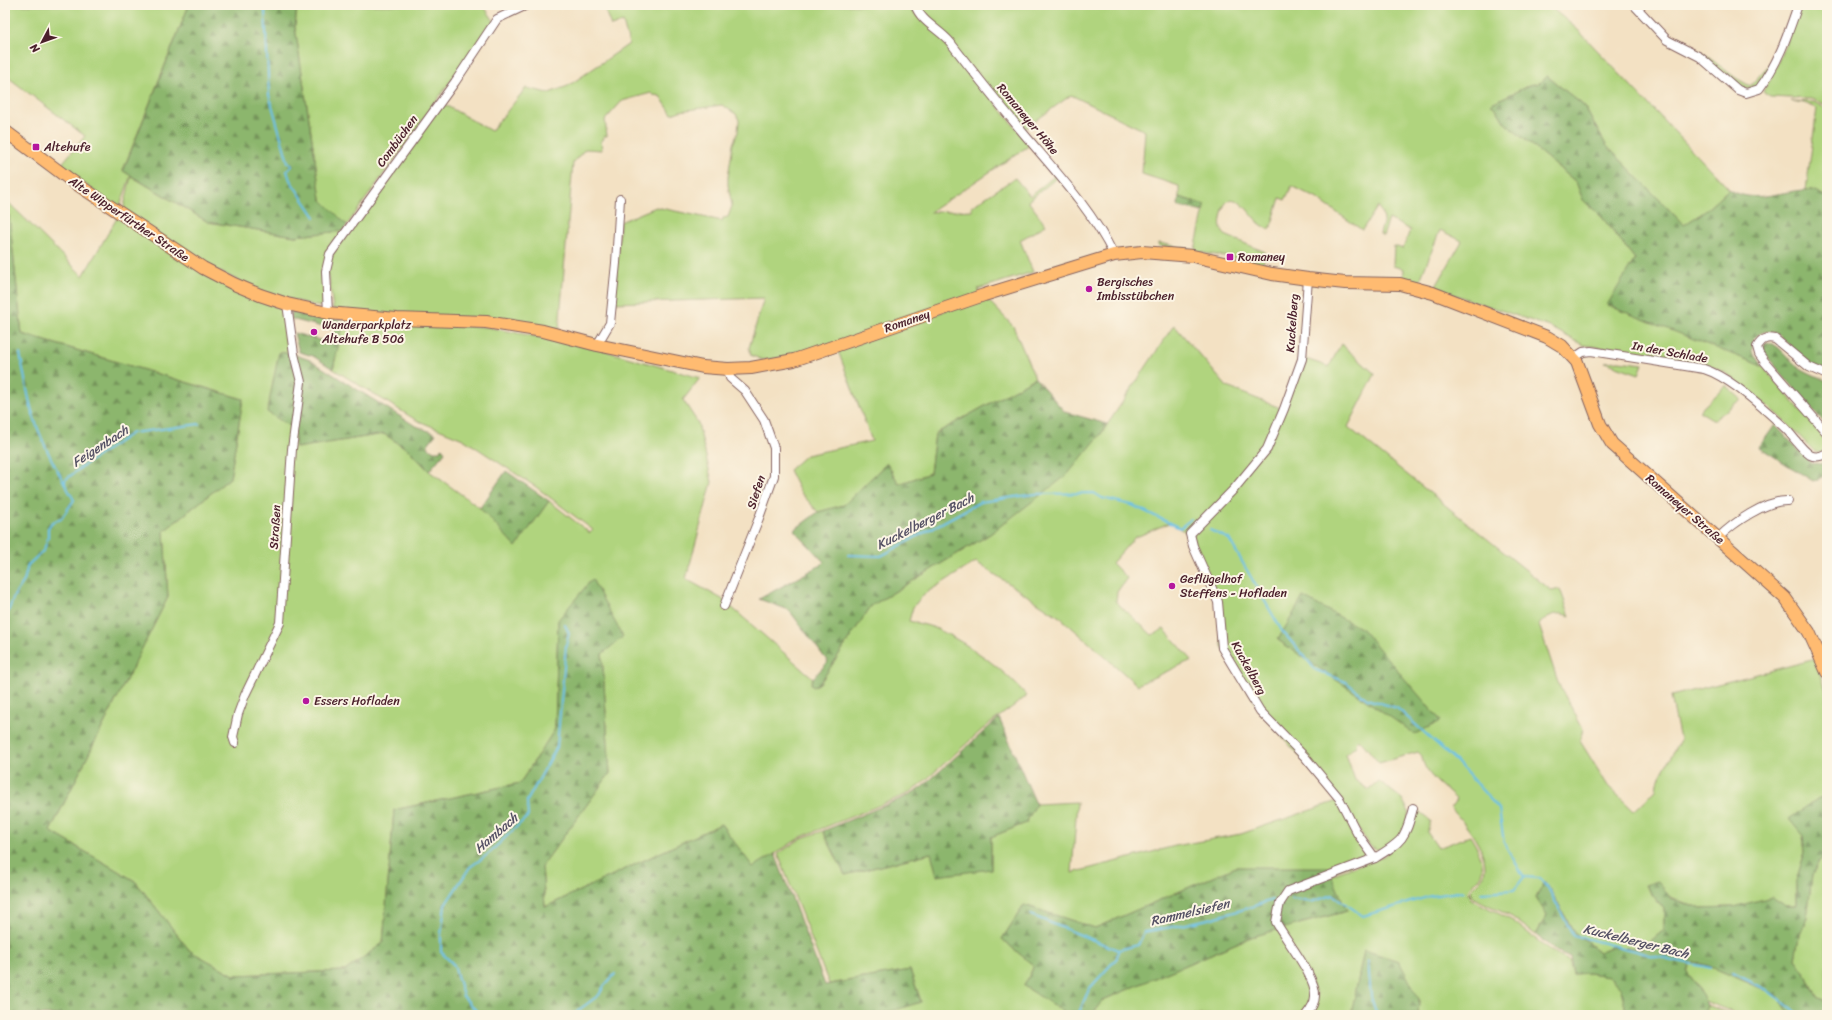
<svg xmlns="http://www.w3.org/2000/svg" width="1832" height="1020" viewBox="0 0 1832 1020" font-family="Sriracha,sans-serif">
<defs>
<pattern id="forest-firs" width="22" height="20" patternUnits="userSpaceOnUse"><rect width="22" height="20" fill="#8cb66d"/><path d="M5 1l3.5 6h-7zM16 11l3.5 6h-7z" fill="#74935a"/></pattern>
</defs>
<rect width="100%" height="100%" fill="#fcf5e5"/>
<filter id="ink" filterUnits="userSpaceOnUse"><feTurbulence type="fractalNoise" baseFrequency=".025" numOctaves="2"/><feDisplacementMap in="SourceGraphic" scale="8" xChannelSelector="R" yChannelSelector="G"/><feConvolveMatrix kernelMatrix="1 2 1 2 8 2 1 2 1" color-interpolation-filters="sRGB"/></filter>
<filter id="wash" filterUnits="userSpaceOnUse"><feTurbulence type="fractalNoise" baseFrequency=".012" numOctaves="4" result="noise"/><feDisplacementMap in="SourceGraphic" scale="16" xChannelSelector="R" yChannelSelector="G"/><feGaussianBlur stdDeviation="0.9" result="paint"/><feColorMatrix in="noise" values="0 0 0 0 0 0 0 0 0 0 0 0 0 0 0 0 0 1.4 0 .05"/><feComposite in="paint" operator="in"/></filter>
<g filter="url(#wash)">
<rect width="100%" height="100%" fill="#f3e1c3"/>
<g fill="#b0d47e" stroke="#7d7a54" fill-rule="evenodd">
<path d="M5 5H189L123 170 131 175 119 209 60 166 85 136 5 75Z"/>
<path d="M297 5H483L494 21 347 225 321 199 295 27Z"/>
<path d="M603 5H914L935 29 1030 145 930 212 973 210 971 207 1015 178 1030 196 1057 174 1059 176 1028 201 1046 225 1020 240 1033 272 978 289 982 294 795 356 762 360 751 355 749 348 764 298 614 303 620 222 656 207 722 221 723 218 728 217 732 206 728 185V177L733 144 738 132 739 120 736 114 722 105 680 111 672 114 660 96 653 95 651 93 622 101 605 120 607 136H603L604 139 601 140 602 150 585 149 573 163 559 329H546L333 309 328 270 332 253 440 102 491 131 526 88 549 93 568 86 629 44 623 22 611 26Z"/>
<path d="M918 5H1548L1578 30 1729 189 1704 212 1684 225 1606 145 1584 106 1547 76 1539 83 1530 85 1490 104 1496 108 1505 123 1576 182 1583 200 1602 217 1635 259 1743 358 1762 366 1826 440 1827 449 1820 453 1815 452 1780 416 1726 373 1701 362 1583 345 1550 327 1435 288 1462 241 1440 230 1419 283 1403 280 1404 269 1393 266 1394 246 1403 249 1410 230 1389 219 1383 236 1380 234 1384 219 1378 206 1362 230 1316 198 1292 186 1285 200 1280 198 1270 230C1265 227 1261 225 1257 221 1252 216 1235 190 1226 203 1223 206 1222 213 1221 218 1220 225 1220 229 1225 235L1265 252 1263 264 1266 265V266L1229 257 1159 246V243L1195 250 1205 205 1179 197V186L1142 174 1145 131 1071 95 1023 130 922 14Z"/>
<path d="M1801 5H1827V105L1811 99 1770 97 1764 93 1763 91 1771 79Z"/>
<path d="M1661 30 1704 54 1736 78 1750 86 1767 67 1781 42 1780 49 1761 83 1749 90 1737 85Z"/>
<path d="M1791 101 1814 102 1827 109V197L1812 190H1806L1817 108 1804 103Z"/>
<path d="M131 176 208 222 295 236 343 231 330 251 324 302 320 307 260 291 204 264 123 211Z"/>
<path d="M5 199 83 276 117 218C172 254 222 287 284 310L286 332 293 354 279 352 294 429 296 448 384 434 409 450 429 471 480 508 516 546 549 501 590 533 593 530 536 487 463 439 416 420 333 369 344 321 360 323 487 327 595 348 700 378 683 400 698 423 712 482 686 579 722 599 813 678 811 683 813 687 820 683 871 606 990 534 1101 434 1174 325 1227 387 1283 409 1264 446 1232 487 1188 533 1169 523 1134 538 1112 563 1127 578 1117 592 1116 602 1152 635 1164 629 1192 660 1137 685 1061 618 976 562 924 594 913 607 909 621C917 623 927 625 935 628 969 644 1003 668 1027 696L984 728 919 786 905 795 801 837 753 868 721 824 545 907 542 866 610 773 602 654 558 621 555 729 520 783 394 810 383 943 345 971 234 975 190 951 135 881 50 831 168 597 164 531 230 478 243 399 22 334 9 216 5 223Z"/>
<path d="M984 296 1013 326 1035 378 935 434 930 473 899 484 887 463 844 505 818 512 800 492 789 470 806 455 872 441 838 351Z"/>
<path d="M1341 344 1375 374 1348 427 1552 591 1560 589 1570 616C1559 611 1546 615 1539 625L1559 685 1583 729 1580 741 1608 786 1634 811 1656 790 1657 782 1680 740 1671 696 1816 659 1827 694V795L1817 799 1803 836 1805 852 1796 881V906H1786L1772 898 1733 907 1697 908 1645 886 1664 909V930L1642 948 1611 947 1599 952 1574 932 1545 881 1536 898 1547 915 1536 935 1512 917 1472 897 1471 890C1475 885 1481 882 1483 876 1493 855 1463 822 1451 808L1457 800C1445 788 1423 774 1422 756L1418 752 1379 763 1360 740H1357L1356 746 1346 754 1355 780 1369 790 1379 781 1402 799 1409 812 1403 835 1381 850 1376 849 1369 845 1349 813 1260 711 1222 646 1220 601 1194 545 1193 533 1266 448 1303 358 1329 367ZM1303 598 1345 685 1278 640Z"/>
<path d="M1619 361 1643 364 1639 374 1605 362Z"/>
<path d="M1726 386 1741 399 1714 420 1699 411Z"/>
<path d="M1340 800 1367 854 1365 859 1330 873 1236 867 1095 928 1024 905 1002 939 1034 966 1024 986 1065 1012 1061 1015H879L921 1001 910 970 829 984 778 854 802 838 823 831 845 875 931 853 991 869V837L1026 823 1036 804 1077 802 1072 873 1175 846 1241 834Z"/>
<path d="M1417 810 1431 821 1427 832 1438 848 1470 836C1477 847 1488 865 1479 878 1475 883 1471 886 1468 891L1471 899 1513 921 1551 951 1569 960 1573 974 1588 973 1609 976 1621 989 1627 1015H1418L1419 999 1364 950 1351 1015H1308L1317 994 1281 929 1347 911 1331 875 1386 855Z"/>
<path d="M1827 855V1002L1817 997 1808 977 1795 959 1799 937 1807 918 1812 875 1819 861Z"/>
<path d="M1279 929 1303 964 1315 994 1305 1015H1091L1103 1000 1251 937Z"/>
<path d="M1690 961 1709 966 1777 995 1786 1010 1791 1015H1740L1705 1001 1696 984 1687 972Z"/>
<path d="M1707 1005 1734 1015H1703Z"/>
</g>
<g fill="url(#forest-firs)" stroke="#6b6a4c">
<path d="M189 5H297L295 27 321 199 347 225 343 231 295 236 208 222 123 171Z"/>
<path d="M1547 76 1584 106 1606 145 1684 225 1704 212 1729 189C1755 206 1783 189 1810 190 1815 190 1822 195 1827 197V371C1818 367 1809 363 1802 357 1786 344 1774 319 1753 339L1752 352 1762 366 1607 305 1635 259 1602 217 1583 200 1576 182 1505 123 1496 108 1490 104 1530 85 1539 83Z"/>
<path d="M1179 197 1205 205 1203 212 1178 206Z"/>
<path d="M9 215 22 334 243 399 230 478 164 531 168 597 50 831 135 881 190 951 234 975 345 971 383 943 394 810 520 783 555 729 558 620 592 579 623 637 602 654 610 773 542 866 545 907 721 824 753 867 775 854 825 985 910 970 921 1002 879 1015H5V223Z"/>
<path d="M292 311 344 321 333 369 313 356 299 352 294 333 331 343 334 330 291 319Z"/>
<path d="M1767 342C1779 344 1787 358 1796 365 1805 372 1817 376 1827 381V426L1765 354 1763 348 1764 344Z"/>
<path d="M279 352 293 354 310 360 414 425 436 434 428 444V447L434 451H440L442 448 445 452 429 471 409 450 384 434 296 448 294 429 267 412Z"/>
<path d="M1035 378 1065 412 1107 424 1101 434 1067 475 990 534 871 606 820 683 813 687 811 683 813 678 828 662 789 610 759 599 821 565 824 562 794 530 818 512 844 505 887 463 899 484 930 473 935 434Z"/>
<path d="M1775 425 1810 462 1819 464 1827 463V475L1813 481 1759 447Z"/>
<path d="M506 471 549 501 516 547 480 508Z"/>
<path d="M1303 597 1362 629 1441 721 1415 734 1278 640Z"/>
<path d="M999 718 1036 804 1026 823 991 837V869L937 876 931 853 845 875 823 831 905 797 921 788Z"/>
<path d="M1827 795V855L1819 861 1812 875 1807 918 1799 937 1795 959 1808 977 1817 997 1827 1002V1015H1791L1786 1010 1777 995 1709 966 1691 961 1687 972 1696 984 1707 1005 1703 1015H1627L1621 989 1609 976 1588 973 1573 974 1570 957 1556 951 1536 935 1547 915 1536 898 1545 881 1574 932 1599 952 1611 947 1642 948 1664 930V909L1645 885 1658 881 1671 898 1697 908 1733 907 1772 897 1786 906H1796V881L1805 852 1803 836 1789 819 1817 799Z"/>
<path d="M1236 867H1328L1347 911 1251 937 1103 1000 1091 1015H1061L1064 1012 1024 986 1034 966 1002 939 1024 905 1095 928Z"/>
<path d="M1364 950 1399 961 1419 999 1418 1015H1351Z"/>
</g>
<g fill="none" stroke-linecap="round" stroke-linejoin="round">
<g stroke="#6cc1e8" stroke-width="2">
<path d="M268 5 265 11 269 95 288 162 292 166 287 171 290 180 315 217"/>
<path d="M65 484V480L83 466 132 433 199 424"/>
<path d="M1210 530 1229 539 1282 631 1316 670 1346 682 1367 699 1397 708 1456 761 1499 809 1504 843 1524 877 1540 878 1547 886 1573 935 1658 957 1711 968"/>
<path d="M848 555 881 556 980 502 1035 494 1094 493 1102 498 1132 505 1180 528 1191 519"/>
<path d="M5 620 14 596 24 581 28 565 44 550 48 537V528L52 522 61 519 74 500C58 472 41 443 32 411 27 393 24 373 20 354"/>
<path d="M1481 892 1514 890 1524 877"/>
<path d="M1292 899 1311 902 1333 895 1363 916 1431 896 1464 891"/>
<path d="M1031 915 1118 950 1138 945 1144 932C1188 925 1230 915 1272 900"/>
<path d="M1368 961 1371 997 1377 1015"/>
<path d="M1733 973 1767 990 1800 1015"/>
<path d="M480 1015 463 996 454 965 441 952V935L445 905 470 867 487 855 528 816 527 801 557 747 566 645 569 633 565 625"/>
<path d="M572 1015 599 995 604 986 615 974"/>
<path d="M1078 1015 1089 989 1117 958 1118 950"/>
</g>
</g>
</g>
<g filter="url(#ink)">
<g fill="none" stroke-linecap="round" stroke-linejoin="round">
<g stroke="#856360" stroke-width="10">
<g id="street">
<path d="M915 5C921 22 939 29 950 42 974 73 999 104 1024 134 1057 173 1091 209 1114 255"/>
<path d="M1634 5 1667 40 1700 57 1738 90 1746 93 1759 89C1778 64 1788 34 1798 5"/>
<path d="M1308 279 1302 359 1284 409 1267 449 1234 489 1190 534 1193 546 1218 602 1222 648 1260 711 1305 757 1339 798 1357 833 1375 858C1403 841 1405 839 1413 808"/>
<path d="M328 313 326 271 330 254 455 82 497 19 527 5"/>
<path d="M597 345 610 323 616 263 620 199"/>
<path d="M1574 358 1583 352 1591 351 1704 369C1729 377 1765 409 1785 428 1793 436 1800 448 1810 455 1816 458 1822 456 1827 453"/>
<path d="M1827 375 1809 367 1775 339C1766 337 1762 339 1757 347L1759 354 1765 362 1827 433"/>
<path d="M1718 538C1733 523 1766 500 1788 501"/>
<path d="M724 606 759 518 774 476V448L764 420 745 391 730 378 728 369"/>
<path d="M235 743 233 737 238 714 245 695 280 623 292 449 301 382 294 354 287 304"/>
<path d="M1306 1015C1311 1009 1315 1003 1315 996 1317 978 1285 939 1276 922L1280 903 1288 891 1375 858"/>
</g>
</g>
<g stroke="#856360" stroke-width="14">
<path id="primary" d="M5 131 72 181 203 268 234 284 260 295 287 304 328 313 397 319 486 322 543 331 597 345 703 367 728 369 751 368 794 360 984 295 1114 255 1142 252 1193 256 1272 274 1308 279 1345 283 1400 284 1433 293 1547 337 1562 346 1577 362 1600 424 1612 444 1785 598 1809 632 1827 672"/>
</g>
<use href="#street" stroke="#fff" stroke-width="8"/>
<use href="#primary" stroke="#ffbb71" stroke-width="12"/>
</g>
</g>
<g fill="#b5179e" stroke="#fcf5e5" stroke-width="1.5">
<rect x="32" y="143" width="8" height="8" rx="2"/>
<rect x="1226" y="253" width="8" height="8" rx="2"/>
<circle cx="1089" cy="289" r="4"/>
<circle cx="314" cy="332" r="4"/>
<circle cx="1172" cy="586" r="4"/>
<circle cx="306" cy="701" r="4"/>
</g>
<g text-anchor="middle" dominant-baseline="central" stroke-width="4" stroke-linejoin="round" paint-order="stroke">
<g font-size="12" fill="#4a1f2b" stroke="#fcf5e5">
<text transform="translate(1028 119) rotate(50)">Romaneyer Höhe</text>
<text transform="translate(397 141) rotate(-54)">Combüchen</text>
<text transform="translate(129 219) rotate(34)">Alte Wipperfürther Straße</text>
<text transform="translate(907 321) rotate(-19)">Romaney</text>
<text transform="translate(1292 323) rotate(-86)">Kuckelberg</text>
<text transform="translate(1670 352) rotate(10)">In der Schlade</text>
<text transform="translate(756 492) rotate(-72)">Siefen</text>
<text transform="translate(1685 509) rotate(41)">Romaneyer Straße</text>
<text transform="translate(275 527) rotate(-86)">Straßen</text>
<text transform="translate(1249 668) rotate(61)">Kuckelberg</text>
</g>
<g font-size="12" fill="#4a1f2b" stroke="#fcf5e5" text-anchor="start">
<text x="44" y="147">Altehufe</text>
<text x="1238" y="257">Romaney</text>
<text x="1097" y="282">Bergisches<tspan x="1097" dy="14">Imbisstübchen</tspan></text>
<text x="322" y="325">Wanderparkplatz<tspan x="322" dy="14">Altehufe B 506</tspan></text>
<text x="1180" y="579">Geflügelhof<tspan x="1180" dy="14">Steffens - Hofladen</tspan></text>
<text x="314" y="701">Essers Hofladen</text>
</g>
<g font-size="13" font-style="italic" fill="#545064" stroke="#fcf5e5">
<text transform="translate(100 446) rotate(-33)">Feigenbach</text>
<text transform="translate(925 521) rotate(-27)">Kuckelberger Bach</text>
<text transform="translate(496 833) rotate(-41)">Hambach</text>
<text transform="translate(1190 912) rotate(-13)">Rammelsiefen</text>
<text transform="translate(1636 941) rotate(14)">Kuckelberger Bach</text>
</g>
</g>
<rect width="1832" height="1020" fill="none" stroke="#fcf5e5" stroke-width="20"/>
<g transform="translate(42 42) rotate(229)" stroke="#fcf5e5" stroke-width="3" paint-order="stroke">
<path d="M0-3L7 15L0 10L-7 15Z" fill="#4a1f2b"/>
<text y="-6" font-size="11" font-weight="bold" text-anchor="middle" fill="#4a1f2b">N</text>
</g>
</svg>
